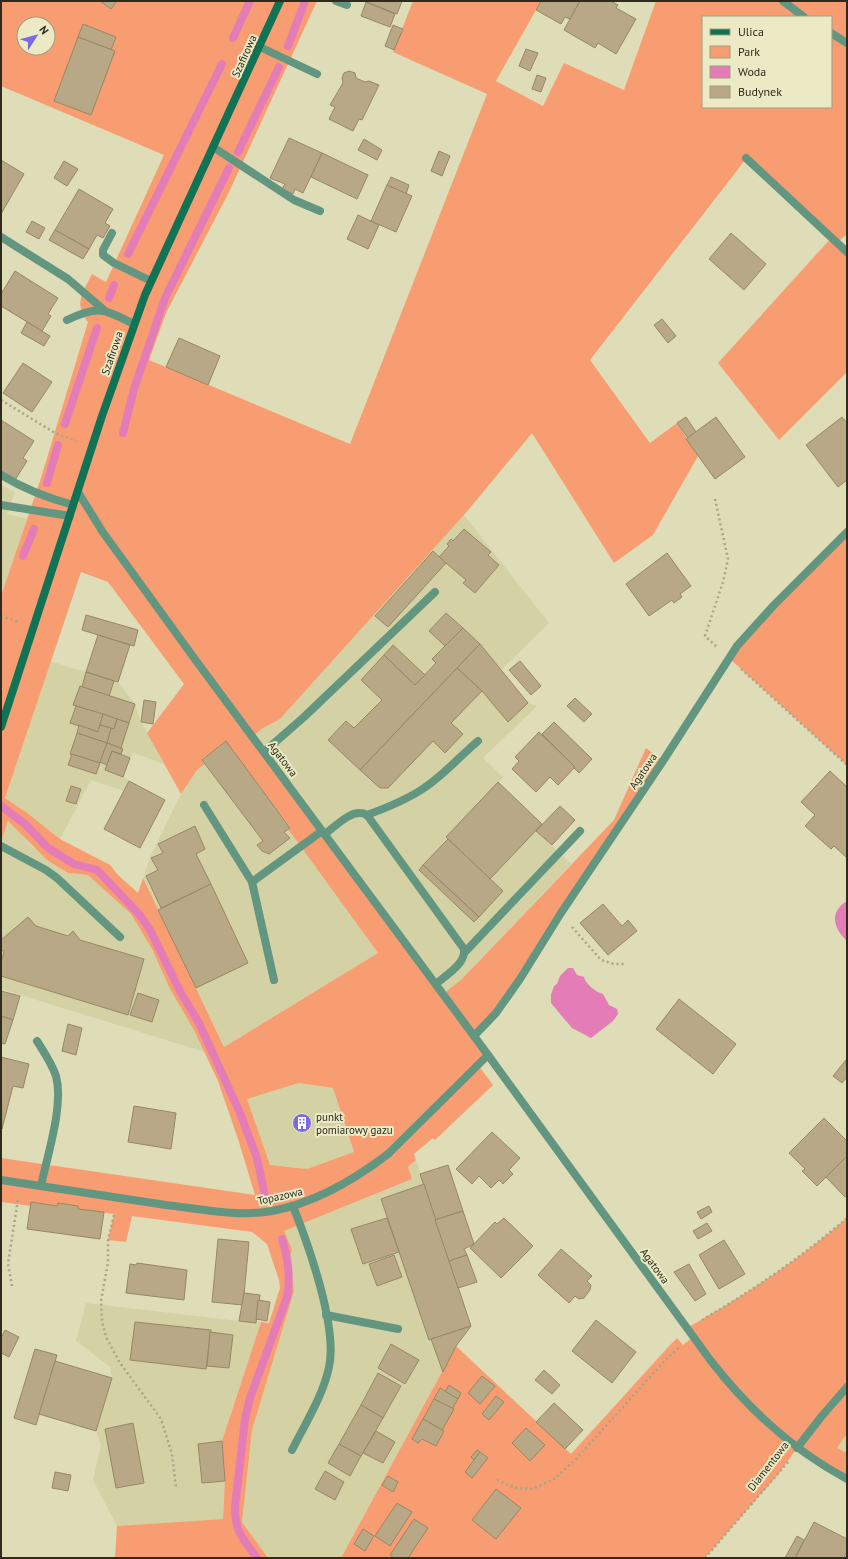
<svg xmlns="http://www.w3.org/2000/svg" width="848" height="1559" viewBox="0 0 848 1559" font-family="'PT Sans',sans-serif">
<rect width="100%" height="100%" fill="#deddb7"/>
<g fill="#d4d2a5">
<path d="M1 485 15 492 7 514 27 519 1 596Z"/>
<path d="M464 515 549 623 501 670 528 703 537 706 483 758 503 777 498 783 542 824 537 831 571 864 462 979 443 994 252 737 263 728 280 719Z"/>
<path d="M50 661 118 682 135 704 141 722 164 764 133 753 123 776 129 781 124 791 91 780 60 839 26 812 5 798Z"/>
<path d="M226 741 290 828 301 847 378 953 224 1047 143 878 150 857 181 794 197 770 205 764 202 760Z"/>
<path d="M8 821 16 827 30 845 68 873 88 875 131 914 152 949 170 989 194 1030 205 1052 1 989V842Z"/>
<path d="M299 1083 333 1088 354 1153 307 1169 270 1165 246 1099Z"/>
<path d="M416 1160 424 1184 456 1346 341 1558H268L242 1522 252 1430 294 1291 289 1260 292 1250 283 1231 412 1179 408 1167Z"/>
<path d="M86 1303 239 1321 261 1322 230 1415 223 1519 117 1526 93 1480 101 1445 96 1431 112 1378 110 1367 76 1341Z"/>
<path d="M847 1434V1453L837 1448Z"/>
</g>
<g fill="#f89d71" fill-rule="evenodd">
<path d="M1 1H317L229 192 166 313 149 360 350 444 487 94 393 52 413 1H541L496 81 543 106 564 63 624 90 656 1H847V234L838 242 847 252V372L779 440 718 363 832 237 746 159 590 360 650 443 677 423 698 456 653 535 614 563 532 433 464 515 280 719 263 728 252 737 443 994 462 979 614 820 646 748 663 761 520 979 474 1036 488 1055 478 1065 493 1085 435 1140 433 1138 414 1154 416 1160 408 1167 412 1179 284 1231 292 1250 289 1260 294 1291 252 1430 242 1522 268 1558H115L117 1526 223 1519 225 1481 222 1441 261 1322 269 1323 280 1288 279 1280 267 1244 252 1232 132 1216 126 1242 108 1240 114 1214 78 1209V1206L58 1203 57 1206 31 1202V1206L1 1202V1158L255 1195 238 1139 218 1081 194 1030 170 989 152 949 131 914 88 875 68 873 47 860 8 821 1 842V596L41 478 88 322C73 304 83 292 92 274L106 282 164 155 1 86ZM703 17H831V107H703ZM24 24H48V48H24ZM81 572 108 582 184 684 147 733 181 794 197 770 205 764 202 759 226 742 290 827 288 829 378 953 224 1047 143 878 138 893 117 874 110 865 60 839 26 812 5 798ZM299 1083 333 1088 354 1152 307 1169 270 1165 247 1099Z"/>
<path d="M847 532V765L729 658Z"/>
<path d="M847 1218V1434L837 1448 847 1453V1479L797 1448 780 1472 705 1558H341L456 1346 571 1454 670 1345 677 1338 683 1345 693 1337 687 1328C743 1296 798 1261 847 1218Z"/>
</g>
<g fill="#e47db7">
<path d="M847 901V941C833 928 829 912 847 901Z"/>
<path d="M568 968H573L577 975 584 977C586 985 596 992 603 994L609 1005 617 1009 618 1014 613 1021 591 1038 572 1028 551 1003V995L554 986 557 984 560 976Z"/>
</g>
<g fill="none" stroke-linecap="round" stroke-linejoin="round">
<g stroke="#e47db7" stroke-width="8">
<path d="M233 38 250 1"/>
<path d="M288 46 304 4"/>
<path d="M238 152 279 67"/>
<path d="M128 254 222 64"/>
<path d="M109 298 114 285"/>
<path d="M65 424 97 328"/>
<path d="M123 433 134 389 165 298 229 168"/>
<path d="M47 483 58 445"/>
<path d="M23 556 34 529"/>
<path d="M1 806 25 824 48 848 74 864 97 870 139 914 150 930 181 993 199 1023 219 1067 240 1113 257 1158 265 1196"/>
<path d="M257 1558C244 1540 234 1531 235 1507L245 1419 250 1398 287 1297C291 1277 288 1258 282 1239"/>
</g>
</g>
<g fill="#b8a886" stroke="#968765">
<path d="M100 1H117L111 9Z"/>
<path d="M364 1H402L397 14Z"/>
<path d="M541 1H580L570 19 565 17 561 24 536 10Z"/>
<path d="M580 1H611L618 5 616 8 636 19 616 54 598 43 595 48 564 30Z"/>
<path d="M366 2 395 14 390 27 361 16Z"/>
<path d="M83 24 116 37 111 50 78 37Z"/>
<path d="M393 25 403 29 394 50 385 46Z"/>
<path d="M78 37 115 51 91 115 54 101Z"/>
<path d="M526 49 538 53 530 71 519 66Z"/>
<path d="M349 71 355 73 356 78 365 82 369 81 379 85 362 120 359 119 353 131 329 119 335 107 330 105 343 83 342 78 344 73Z"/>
<path d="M537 75 546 78 541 92 532 89Z"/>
<path d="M289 138 322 153 303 193 295 189 293 194 282 189 285 184 270 178Z"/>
<path d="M364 139 382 150 377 160 358 150Z"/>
<path d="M439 151 450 156 442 176 431 171Z"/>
<path d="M322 153 368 175 357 199 311 177Z"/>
<path d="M1 160 24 174 1 214Z"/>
<path d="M64 161 78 169 67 186 54 178Z"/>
<path d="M391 177 409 185 406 194 387 185Z"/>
<path d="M387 185 412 196 396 232 371 221Z"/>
<path d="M79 189 113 209 105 223 110 226 103 238 97 235 89 249 55 230Z"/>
<path d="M358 215 379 225 368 249 347 239Z"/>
<path d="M32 221 45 228 39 239 26 232Z"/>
<path d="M55 230 89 249 83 259 49 240Z"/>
<path d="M731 233 766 264 744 290 709 259Z"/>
<path d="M15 271 58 298 48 314 51 316 42 331 1 306V294Z"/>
<path d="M662 319 676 336 668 343 654 325Z"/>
<path d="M27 322 50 336 44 346 21 333Z"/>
<path d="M179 338 220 356 208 385 166 367Z"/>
<path d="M23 363 52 382 32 412 3 393Z"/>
<path d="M686 417 696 432 688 438 677 423Z"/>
<path d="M716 417 745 457 715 479 686 439Z"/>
<path d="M842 417 847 423V480L838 487 806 445Z"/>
<path d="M1 420 34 441 23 458 27 461 15 480 1 471Z"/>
<path d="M464 529 491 552 488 555 499 565 475 593 463 583 466 580 439 557 449 546 447 544 451 539 453 541Z"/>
<path d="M433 551 446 563 388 627 375 616Z"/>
<path d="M667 553 691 586 680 594 682 597 674 603 672 600 649 616 626 584Z"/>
<path d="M446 613 463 628 445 646 429 631Z"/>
<path d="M86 615 138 630 134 646 82 630Z"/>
<path d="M463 628 480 644 360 770 328 740 346 721 354 728 382 700 361 680 384 655 415 685 436 663 432 659Z"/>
<path d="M98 635 130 645 118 682 86 672Z"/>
<path d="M480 644 528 703 508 722 482 691 457 668Z"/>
<path d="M393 645 425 675 415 685 384 655Z"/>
<path d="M520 661 541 686 531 695 509 670Z"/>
<path d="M457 668 482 691 451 723 463 734 445 753 433 741 388 788H380L360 770Z"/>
<path d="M86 672 114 681 109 696 82 687Z"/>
<path d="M80 686 135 704 129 723 73 705Z"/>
<path d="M575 698 592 714 584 722 567 706Z"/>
<path d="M144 700 156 702 153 724 141 722Z"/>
<path d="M76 706 103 714 98 732 70 723Z"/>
<path d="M103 714 117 719 114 729 100 725Z"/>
<path d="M117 719 129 723 121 748 107 743 111 728 114 729Z"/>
<path d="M554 722 592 759 579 773 574 768 575 767 542 734Z"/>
<path d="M79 725 98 732 100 725 111 728 107 743 77 733Z"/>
<path d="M539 732 575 767 558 785 550 777 536 792 512 769 519 761 515 757Z"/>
<path d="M77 733 107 743 100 763 70 754Z"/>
<path d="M226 741 290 828 284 832 290 838 269 854 262 851 257 845 263 841 202 760Z"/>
<path d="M107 743 123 749 121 754 112 751 107 765 100 762Z"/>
<path d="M112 751 130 758 123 777 105 770Z"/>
<path d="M72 754 100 763 96 774 68 765Z"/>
<path d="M830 771 847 787V858L834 846 831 849 805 826 815 815 801 802Z"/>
<path d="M129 781 165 800 140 848 104 829Z"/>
<path d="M498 782 542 824 490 879 446 837Z"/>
<path d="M71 786 81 789 76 804 66 801Z"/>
<path d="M560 806 575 820 552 845 536 831Z"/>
<path d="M195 826 205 849 196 854 211 884 161 908 146 876 158 870 151 858 163 853 158 844Z"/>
<path d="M448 839 503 891 479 917 423 865Z"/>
<path d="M423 865 479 917 474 922 419 870Z"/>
<path d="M211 884 248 963 196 988 158 910Z"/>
<path d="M603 904 622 926 628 920 637 931 608 955 580 923Z"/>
<path d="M28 917 36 926 68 936 73 931 80 940 144 959 128 1015 1 976V962L4 952 1 949V940Z"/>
<path d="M1 991 20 996 13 1020 1 1016Z"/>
<path d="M138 993 159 1000 152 1022 130 1015Z"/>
<path d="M679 999 736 1044 713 1074 656 1029Z"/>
<path d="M1 1016 13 1020 5 1044 1 1043Z"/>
<path d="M68 1024 82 1028 76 1055 62 1051Z"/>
<path d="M1 1057 29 1064 23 1088 13 1086 2 1129Z"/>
<path d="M846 1060 847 1077 842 1083 833 1076Z"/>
<path d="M134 1106 176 1113 171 1149 128 1142Z"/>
<path d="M304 1118 307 1126 300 1129 297 1121Z"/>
<path d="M824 1118 847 1141V1156L817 1186 802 1171 805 1169 789 1153Z"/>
<path d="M492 1132 520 1158 509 1170 513 1174 503 1184 499 1180 491 1188 479 1176 472 1184 456 1169Z"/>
<path d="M847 1156V1195L845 1197 826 1177Z"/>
<path d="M448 1165 463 1211 435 1220 420 1174Z"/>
<path d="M424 1184 471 1326 429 1340 381 1199Z"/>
<path d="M31 1202 57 1206 58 1203 78 1206V1209L104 1212 100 1239 27 1229Z"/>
<path d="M709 1206 712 1212 701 1219 697 1212Z"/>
<path d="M463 1211 474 1244 464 1249 467 1255 449 1261 435 1220Z"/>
<path d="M387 1218 399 1252 363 1264 351 1229Z"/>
<path d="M504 1218 533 1246 501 1278 470 1248 495 1222 497 1224Z"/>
<path d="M707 1223 712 1231 698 1239 693 1231Z"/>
<path d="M218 1239 249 1242 243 1305 212 1302Z"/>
<path d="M724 1240 745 1274 719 1289 699 1255Z"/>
<path d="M561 1249 592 1276 587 1281 591 1285 590 1290 584 1298 579 1299 575 1296 569 1303 538 1275Z"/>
<path d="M394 1255 402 1277 377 1286 369 1264Z"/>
<path d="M467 1255 477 1282 458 1288 449 1261Z"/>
<path d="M137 1263 187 1270 184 1300 126 1293 130 1264 136 1265Z"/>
<path d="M689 1264 706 1294 695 1301 674 1272Z"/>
<path d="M244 1293 260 1295 256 1323 239 1321Z"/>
<path d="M258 1300 270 1302 267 1321 256 1319Z"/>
<path d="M596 1320 636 1352 612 1383 572 1351Z"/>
<path d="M135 1322 211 1330 206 1369 130 1360Z"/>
<path d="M471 1326 456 1346 443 1372 431 1339Z"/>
<path d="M5 1330 19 1337 9 1357 1 1353V1338Z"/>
<path d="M210 1332 233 1335 229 1368 207 1366Z"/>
<path d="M391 1344 419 1360 405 1384 378 1368Z"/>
<path d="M35 1349 57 1355 36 1425 14 1418Z"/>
<path d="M55 1361 112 1378 96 1431 39 1414Z"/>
<path d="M544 1370 560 1385 552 1394 535 1380Z"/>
<path d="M378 1373 401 1386 383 1418 361 1405Z"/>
<path d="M482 1376 495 1386 480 1404 468 1393Z"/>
<path d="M449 1385 461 1393 458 1399 445 1392Z"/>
<path d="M440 1388 458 1399 452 1409 434 1399Z"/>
<path d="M496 1396 504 1402 489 1420 482 1414Z"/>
<path d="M434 1399 454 1409 442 1430 423 1419Z"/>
<path d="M554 1403 583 1430 565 1449 536 1422Z"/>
<path d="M361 1405 383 1418 361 1456 339 1444Z"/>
<path d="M423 1419 444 1431 436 1446 422 1439 418 1443 412 1439Z"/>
<path d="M133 1423 144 1483 116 1488 105 1429Z"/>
<path d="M526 1428 545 1445 530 1461 512 1443Z"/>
<path d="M376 1431 395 1442 383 1463 363 1453Z"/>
<path d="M222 1441 225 1481 202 1483 198 1444Z"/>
<path d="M339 1444 361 1456 350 1476 328 1463Z"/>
<path d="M477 1450 480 1452 474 1460 471 1457Z"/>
<path d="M480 1452 488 1458 472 1478 465 1472Z"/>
<path d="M325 1471 344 1482 335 1500 315 1489Z"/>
<path d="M55 1472 71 1475 68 1491 52 1488Z"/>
<path d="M388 1476 398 1482 393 1492 382 1485Z"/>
<path d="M496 1489 521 1508 496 1539 472 1520Z"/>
<path d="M397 1503 412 1512 390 1546 375 1536Z"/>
<path d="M414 1519 428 1528 408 1558H394L390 1555Z"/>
<path d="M814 1522 847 1539V1552L844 1558H795Z"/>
<path d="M363 1529 374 1536 365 1551 354 1544Z"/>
<path d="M797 1536 804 1540 795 1558H785Z"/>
</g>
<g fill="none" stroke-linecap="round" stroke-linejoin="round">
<g stroke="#a6a587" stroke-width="2.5" stroke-dasharray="2 3" stroke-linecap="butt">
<path d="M1 400 55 433 76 441"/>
<path d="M715 499 728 559 723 582 705 636 717 647"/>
<path d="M1 616 18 622"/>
<path d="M741 669 847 765"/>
<path d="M572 927 601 960 614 964H626"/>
<path d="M114 1215 108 1240V1262L101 1301 102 1322 107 1339 120 1363 161 1419 172 1454 176 1487"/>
<path d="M12 1286 8 1264 18 1199"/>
<path d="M702 1320C753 1290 802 1257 847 1218"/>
<path d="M497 1480 515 1488 533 1489 554 1479 576 1459 669 1356 680 1347"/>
<path d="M705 1558 788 1462"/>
</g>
<g stroke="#629680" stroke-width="8">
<path d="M336 1 347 5"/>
<path d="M260 47 317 74"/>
<path d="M213 147 294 200 320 211"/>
<path d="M746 158 847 252"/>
<path d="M112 233 103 250V255L114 263 151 281"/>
<path d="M1 237 68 279 104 310"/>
<path d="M67 320C99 305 103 309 134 324"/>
<path d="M1 475C24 489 47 498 73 505"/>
<path d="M1 505 70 516"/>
<path d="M264 752 304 717 435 592"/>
<path d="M204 805 252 882 274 980"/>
<path d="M367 815C386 808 404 801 421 790 442 777 459 757 478 741"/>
<path d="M325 834C336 826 353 807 367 815L464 949C466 964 446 975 436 984"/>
<path d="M1 846 46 870 57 878 120 937"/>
<path d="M252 882 322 831"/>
<path d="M465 952 580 831"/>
<path d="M474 1036 496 1013 520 979 561 913 663 761 737 646 774 605 847 532"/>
<path d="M37 1041C44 1052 52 1064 56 1076 64 1106 47 1156 41 1186"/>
<path d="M326 1315 398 1329"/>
<path d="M292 1450C305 1424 323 1396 329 1367 338 1327 308 1244 293 1206"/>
</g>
<g stroke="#629680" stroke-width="8">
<path d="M783 1 804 17"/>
<path d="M831 33 847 43"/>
<path d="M78 492 102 531 197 662 488 1055 711 1361C749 1410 793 1450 847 1479"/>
<path d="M1 1180C56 1188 111 1197 166 1205 200 1209 238 1217 272 1211 315 1203 354 1180 388 1154L488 1055"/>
<path d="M797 1448 821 1417 847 1387"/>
</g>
<path stroke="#117355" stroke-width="8" d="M1 727 102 416 145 295 280 1"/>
</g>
<defs>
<g id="building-disc" transform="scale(1)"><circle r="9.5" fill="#7b68e4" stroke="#ebeac4"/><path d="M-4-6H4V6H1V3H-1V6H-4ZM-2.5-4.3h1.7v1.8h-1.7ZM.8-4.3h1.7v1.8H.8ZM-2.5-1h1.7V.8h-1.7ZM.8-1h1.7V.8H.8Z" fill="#fff"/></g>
</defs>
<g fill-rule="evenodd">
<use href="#building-disc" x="302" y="1123"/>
</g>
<g text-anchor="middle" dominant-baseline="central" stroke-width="4" stroke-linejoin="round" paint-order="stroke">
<g font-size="11" fill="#2c2b1d" stroke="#ebeac4">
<text transform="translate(244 56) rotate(-66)">Szafirowa</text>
<text transform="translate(112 353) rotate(-71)">Szafirowa</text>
<text transform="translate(283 759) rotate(53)">Agatowa</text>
<text transform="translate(643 771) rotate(-56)">Agatowa</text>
<text transform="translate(280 1196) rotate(-13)">Topazowa</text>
<text transform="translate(655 1266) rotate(54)">Agatowa</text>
<text transform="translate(768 1466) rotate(-52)">Diamentowa</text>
</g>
<g font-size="11" fill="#2c2b1d" stroke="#ebeac4" text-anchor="start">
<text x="316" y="1117">punkt<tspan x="316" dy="13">pomiarowy gazu</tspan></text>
</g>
</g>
<rect width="848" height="1559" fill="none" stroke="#2c2b1d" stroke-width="4"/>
<rect x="702" y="16" width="130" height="92" fill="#ebeac4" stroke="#9f9e81"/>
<rect x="710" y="29" width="20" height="6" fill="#117355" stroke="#9f9e81"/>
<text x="738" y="36" font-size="12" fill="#2c2b1d">Ulica</text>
<rect x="710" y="46" width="20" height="12" fill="#f89d71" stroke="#9f9e81"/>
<text x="738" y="56" font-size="12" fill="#2c2b1d">Park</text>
<rect x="710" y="66" width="20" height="12" fill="#e47db7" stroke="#9f9e81"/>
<text x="738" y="76" font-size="12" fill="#2c2b1d">Woda</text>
<rect x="710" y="86" width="20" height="12" fill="#b8a886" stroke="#9f9e81"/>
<text x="738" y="96" font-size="12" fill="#2c2b1d">Budynek</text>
<g transform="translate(36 36) rotate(54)"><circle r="19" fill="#ebeac4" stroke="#9f9e81"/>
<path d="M0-3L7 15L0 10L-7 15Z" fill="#7b68e4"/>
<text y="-6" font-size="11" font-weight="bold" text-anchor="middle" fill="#2c2b1d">N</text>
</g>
</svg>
